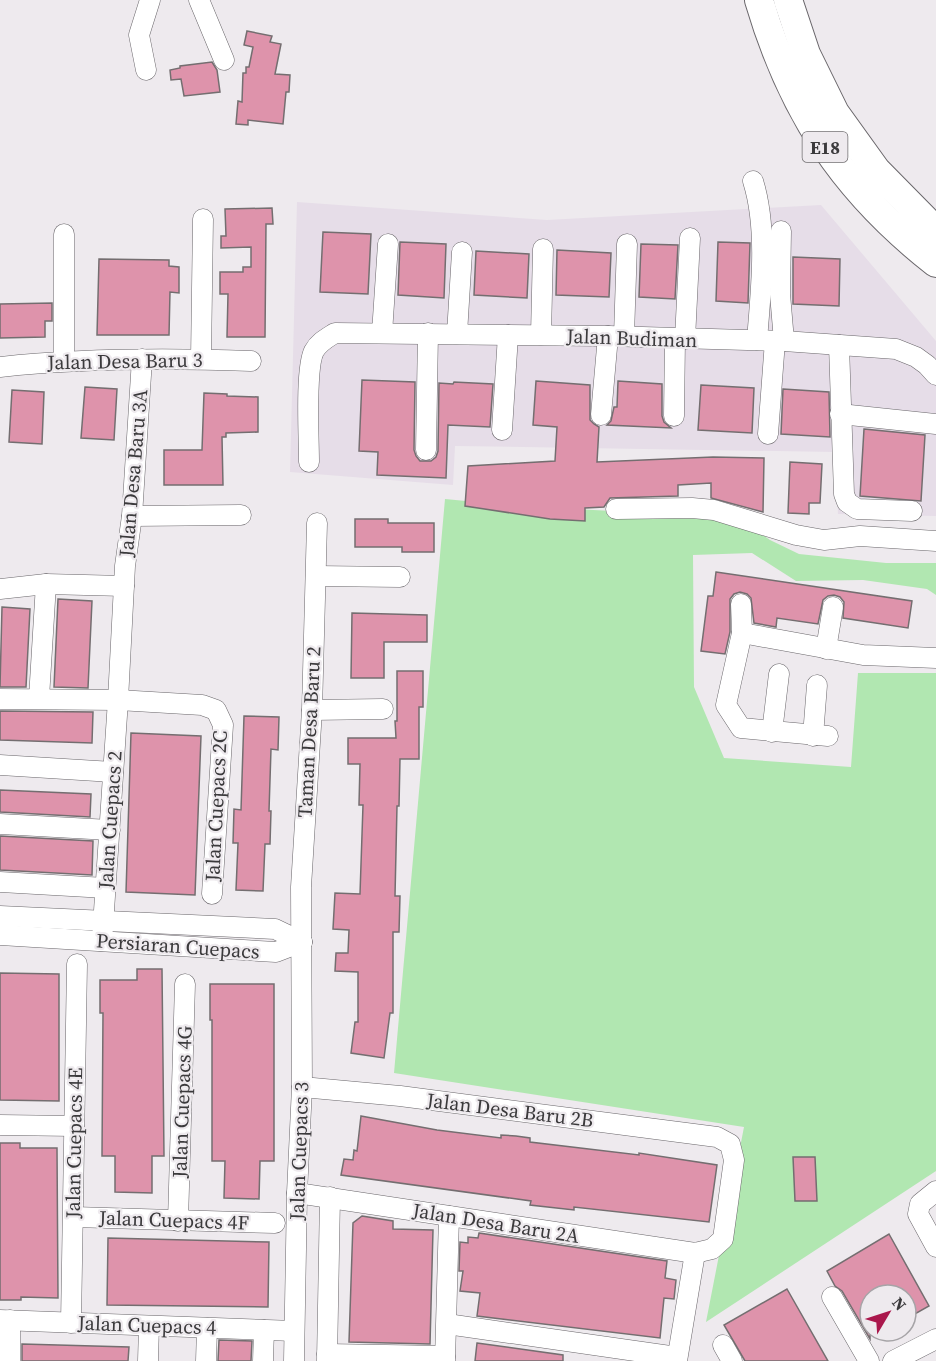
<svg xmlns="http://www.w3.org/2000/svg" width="936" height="1361" viewBox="0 0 936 1361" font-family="'Source Serif 4',serif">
<rect width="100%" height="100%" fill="#eeeaee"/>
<path fill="#e6dde8" d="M297 202 547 220 821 205 936 341V516L838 514 835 452 455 446 453 485 290 472Z"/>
<path fill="#b1e7b1" d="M445 499 517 506 670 514 735 515 770 540 799 554 886 563H936V595L927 589 863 580 796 581 752 553 693 555 694 687 724 758 851 767 858 673H936V1171L706 1322 744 1127 394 1073Z"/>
<g fill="#de93ab" stroke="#746e70" stroke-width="1.5">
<path d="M247 31 272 36 270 42 281 44 275 74 290 75 289 92H286L283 124 248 120V125L236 124 238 101 242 102 243 73H246V67H249L253 47 244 45Z"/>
<path d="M212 62 217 70 220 92 184 96 181 79 171 80 170 70 180 68V66Z"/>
<path d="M272 208 273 224H266L265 337H227L228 294H220V272H243V267H251V247L221 248V236H226L225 209Z"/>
<path d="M323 232 371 234 368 294 320 292Z"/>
<path d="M400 242 446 244 444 298 398 295Z"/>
<path d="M718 242 750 243 748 303 716 301Z"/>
<path d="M641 244 678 245 675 299 639 297Z"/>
<path d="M557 250 611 253 609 297 556 295Z"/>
<path d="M476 251 529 254 527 298 474 295Z"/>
<path d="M793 257 840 259 839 306 793 304Z"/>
<path d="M99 259 169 260V266L179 267V293L170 292 169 335H97Z"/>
<path d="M52 303V321H45V337L0 338V304Z"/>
<path d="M362 380 415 382 414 450 416 456 420 461H431L436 457 438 451 439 383 453 384 454 382 493 384 490 427 448 425 446 478 377 475 378 452 359 451Z"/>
<path d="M536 381 590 385V420L594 424 599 427 597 462 713 457 764 458 763 512 711 498V483L678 485V496L610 498 604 507 585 508V521L550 519 465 506 468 466 555 461 557 427 533 425Z"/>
<path d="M618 381 662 384V416L664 422 671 428 607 425 611 421 614 407H617Z"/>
<path d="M701 385 754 388 752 433 698 430Z"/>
<path d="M85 387 117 389 114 440 81 438Z"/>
<path d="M783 389 829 392 830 437 781 434Z"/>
<path d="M12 390 44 392 42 444 9 442Z"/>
<path d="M204 393 227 394V396L258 397V432L226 433V437H222L223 485H164V450H202Z"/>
<path d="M864 429 925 435 921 501 860 496Z"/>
<path d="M790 462 822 464 820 503H809V514L788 513Z"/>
<path d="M355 519H388V523H434V552H402V547H355Z"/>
<path d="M716 572 912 601 908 628 843 618 844 602 840 597 834 595 828 596 823 600 818 624 777 618 776 627 754 623 751 598 747 594 740 592 734 594 730 599V632L725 654 701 651 708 596H713Z"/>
<path d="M58 599 92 601 88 688 54 687Z"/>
<path d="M2 607 30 609 26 687H0Z"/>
<path d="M352 613 427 615V642H384V678H351Z"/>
<path d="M397 671H423V707H419V759H400L399 806H397L395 896H400L399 932H393V1013H390L384 1058 351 1053 355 1022H358V972L335 971 336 953H348L349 930 333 929 335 893 360 894 363 805H359L360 764H348V738H396L395 721H397Z"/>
<path d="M0 711 93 712 92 743 0 740Z"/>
<path d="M244 716 279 717 278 750 271 749 269 811H271L270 844H265L263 891 236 890 238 843H233L234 809 241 810Z"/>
<path d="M131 733 201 736 195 895 126 892Z"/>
<path d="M0 790 91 794 90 817 0 812Z"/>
<path d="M0 836 93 841 92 875 0 870Z"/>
<path d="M137 969H162L164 1156H152V1193L115 1192V1156H102L103 1013H100V980H137Z"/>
<path d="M0 973 59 974V1101L0 1100Z"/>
<path d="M210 984H274V1161H260L259 1199 224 1198 225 1161H212V1020H210Z"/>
<path d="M361 1116 437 1130 501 1138V1135L516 1136 530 1138V1142L639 1155V1153L717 1165 709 1222 574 1207V1210L530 1205 531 1201 341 1175 344 1159 353 1160 354 1150 357 1151Z"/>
<path d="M0 1143H20V1148H57L58 1298 21 1297V1300H0Z"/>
<path d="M793 1157H815L817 1201H795Z"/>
<path d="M362 1216 393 1221V1229L433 1230 430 1344 349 1342 353 1223Z"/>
<path d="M479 1233 667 1261 665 1278 676 1280 674 1299 664 1298 660 1338 477 1316 480 1293 460 1291 463 1271H459L460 1242 468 1243V1237L478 1238Z"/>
<path d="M889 1234 929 1306 906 1319V1295H870V1339L842 1291 835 1286 827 1271Z"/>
<path d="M108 1238 269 1242 268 1307 107 1305Z"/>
<path d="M787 1289 828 1361H745L724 1325Z"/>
<path d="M219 1340 252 1341 251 1361H218Z"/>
<path d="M477 1343 563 1355V1361H475Z"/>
<path d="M22 1344 129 1347 128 1361H22Z"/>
</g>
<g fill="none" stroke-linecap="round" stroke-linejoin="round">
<g stroke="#69666a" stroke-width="21">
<g id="minor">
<path d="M199 0 224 60"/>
<path d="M146 70 139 35 150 0"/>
<path d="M753 181C768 229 761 290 757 340"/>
<path d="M781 231 780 294 784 341"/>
<path d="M382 333 388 244"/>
<path d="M457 334 462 252"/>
<path d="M541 335 543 249"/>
<path d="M624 336 627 244"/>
<path d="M685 339 690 238"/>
<path d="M839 345 844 494 847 502 857 509 912 511"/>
<path d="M201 359 203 219"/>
<path d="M64 360V234"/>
<path d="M0 367C84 358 167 358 251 361"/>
<path d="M840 414 936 424"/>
<path d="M601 415 608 336"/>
<path d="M674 416 675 339"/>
<path d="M502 430 508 335"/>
<path d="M768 434 775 341"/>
<path d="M426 450 428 333"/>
<path d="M309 462C309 438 305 369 314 351 319 342 327 338 335 333L608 336 784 341 896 349 916 357 927 365 936 375"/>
<path d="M616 509 692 508 714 510 796 535 824 540 860 536 936 541"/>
<path d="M132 516 241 515"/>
<path d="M316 576 400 577"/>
<path d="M0 589 46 584 124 586"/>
<path d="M741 604 742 633 726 705 741 728 828 736"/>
<path d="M742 633 863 655 936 658"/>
<path d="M826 649 833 607"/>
<path d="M39 698 46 584"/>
<path d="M0 699 118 700 202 705 216 710 223 725 212 894"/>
<path d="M312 710 383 709"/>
<path d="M772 732 779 674"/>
<path d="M813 736 817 685"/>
<path d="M0 765 113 772"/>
<path d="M0 824 110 830"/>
<path d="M0 882 106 888"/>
<path d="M0 916 275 929 302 942"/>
<path d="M0 935 276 952 302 942"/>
<path d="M102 941 118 700 125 566 132 516 142 359"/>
<path d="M0 1125 74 1126"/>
<path d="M936 1191 920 1204 918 1214 936 1247"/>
<path d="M297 1193 695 1253 712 1249 723 1239 734 1160 730 1144 717 1137 400 1096 302 1087"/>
<path d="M74 1217 275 1223"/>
<path d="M178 1221 185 984"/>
<path d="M832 1297 869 1361"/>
<path d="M0 1320 294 1331"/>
<path d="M71 1323 77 964"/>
<path d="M447 1324 677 1357"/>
<path d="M723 1345 732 1361"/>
<path d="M327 1354 445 1356"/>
<path d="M10 1361V1320"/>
<path d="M148 1361 149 1326"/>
<path d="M206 1361 207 1328"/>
<path d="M263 1361 264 1330"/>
<path d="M294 1361 297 1193 302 1087 301 887 312 710 317 523"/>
<path d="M327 1361 330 1197"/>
<path d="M445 1361 449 1216"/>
<path d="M677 1361 695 1253"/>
<path d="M893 1361 936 1339"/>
</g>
</g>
<g stroke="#69666a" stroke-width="30">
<g id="highway">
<path d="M759 0C792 112 844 191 936 263"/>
<path d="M788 0 806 54 835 113 876 170 936 231"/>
</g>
</g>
<use href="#minor" stroke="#fff" stroke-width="20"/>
<use href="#highway" stroke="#fff" stroke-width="28"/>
</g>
<g text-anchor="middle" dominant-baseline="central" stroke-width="4.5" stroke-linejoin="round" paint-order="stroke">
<rect fill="#eeeaee" stroke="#716f71" stroke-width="1.5" x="802.5" y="132" width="45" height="30" rx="4.5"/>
<g font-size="18" font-weight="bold" fill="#3b3a3c">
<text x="825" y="147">E18</text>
</g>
<g font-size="20" fill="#3b3a3c" stroke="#eeeaee">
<text transform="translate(632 338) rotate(2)">Jalan Budiman</text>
<text transform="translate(125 361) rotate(-1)">Jalan Desa Baru 3</text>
<text transform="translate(133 473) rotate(-85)">Jalan Desa Baru 3A</text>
<text transform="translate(309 732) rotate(-87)">Taman Desa Baru 2</text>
<text transform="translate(216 806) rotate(-87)">Jalan Cuepacs 2C</text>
<text transform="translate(110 820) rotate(-86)">Jalan Cuepacs 2</text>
<text transform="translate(178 946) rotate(4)">Persiaran Cuepacs</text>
<text transform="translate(182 1102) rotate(-88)">Jalan Cuepacs 4G</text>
<text transform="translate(510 1110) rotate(7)">Jalan Desa Baru 2B</text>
<text transform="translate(74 1143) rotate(-89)">Jalan Cuepacs 4E</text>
<text transform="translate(299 1151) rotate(-88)">Jalan Cuepacs 3</text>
<text transform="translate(174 1220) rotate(2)">Jalan Cuepacs 4F</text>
<text transform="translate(496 1223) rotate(9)">Jalan Desa Baru 2A</text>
<text transform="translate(147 1325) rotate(2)">Jalan Cuepacs 4</text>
</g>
</g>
<g transform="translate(888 1313) rotate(51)"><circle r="28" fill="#eeeaee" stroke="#a6a4a7" stroke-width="1.5"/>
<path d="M0-4.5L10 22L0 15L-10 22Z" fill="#aa174c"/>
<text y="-9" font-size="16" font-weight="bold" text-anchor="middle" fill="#3b3a3c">N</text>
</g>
</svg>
